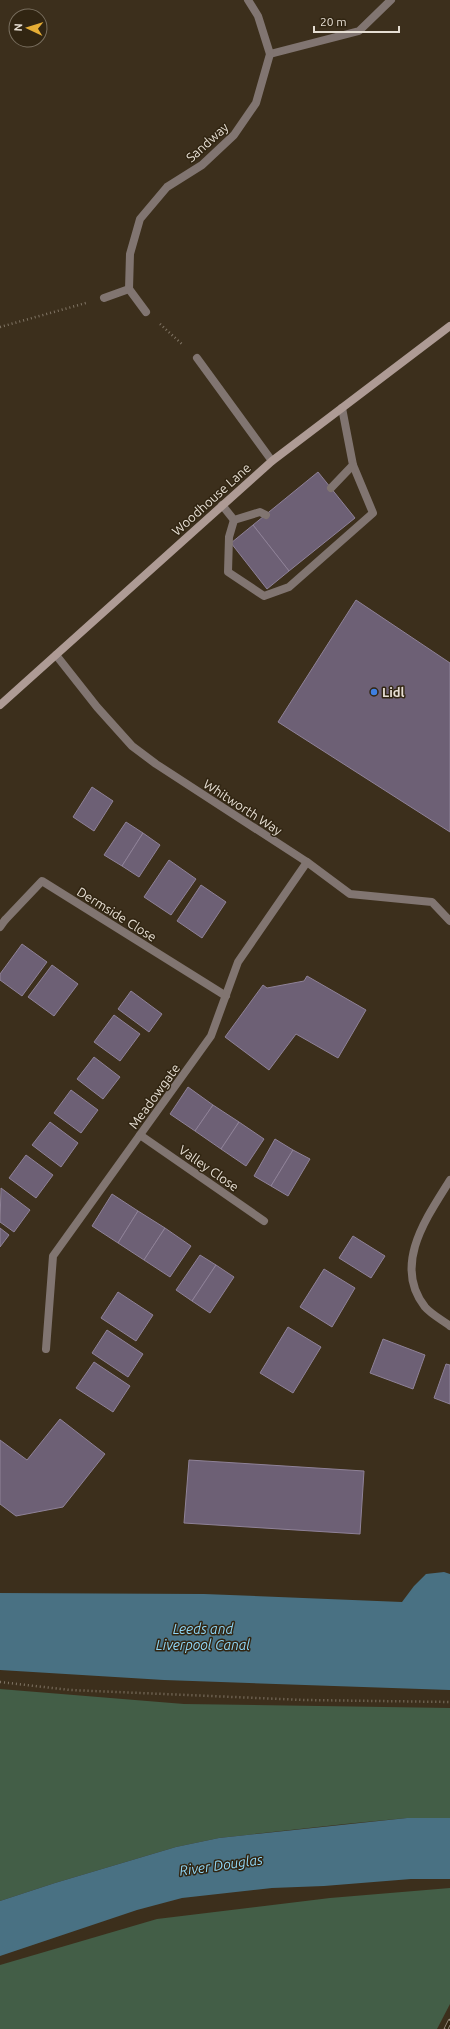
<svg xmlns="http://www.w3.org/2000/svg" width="450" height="2029" viewBox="0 0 450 2029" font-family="Ubuntu,sans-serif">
<rect width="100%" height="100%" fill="#3c2f1c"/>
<g fill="#435e47">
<path d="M0 1689 184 1704 450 1708V1818H407L345 1824 219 1838 176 1847 55 1883 0 1901Z"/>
<path d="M450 1888V2004L437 2029H0V1965L157 1919 330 1898Z"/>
</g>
<g fill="#497183">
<path d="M444 1572 450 1574V1690L164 1680 0 1670V1593L204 1594 402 1602 414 1586 426 1574Z"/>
<path d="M407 1818H450V1879H411L324 1886 272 1888 182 1898 137 1910 0 1956V1901L55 1883 176 1847 219 1838Z"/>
</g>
<g fill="#6d6075" stroke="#8f8298">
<path d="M318 472 355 518 289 571 253 525Z"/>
<path d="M253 525 289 571 267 589 231 543Z"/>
<path d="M356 600 450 663V832L278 722Z"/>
<path d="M92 787 113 801 94 831 73 817Z"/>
<path d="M126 822 143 833 122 866 104 855Z"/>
<path d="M143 833 160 845 139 877 122 866Z"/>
<path d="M169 860 196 879 171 915 144 897Z"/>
<path d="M201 885 226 902 202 938 177 921Z"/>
<path d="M22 944 47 962 22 996 0 980V974Z"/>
<path d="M52 965 78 984 54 1016 28 997Z"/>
<path d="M307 976 366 1010 338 1058 296 1034 269 1070 225 1037 263 985 267 988 304 981Z"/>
<path d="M131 991 162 1014 149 1032 118 1009Z"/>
<path d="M114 1015 140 1034 120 1061 94 1042Z"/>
<path d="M94 1057 120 1077 103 1099 77 1079Z"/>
<path d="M188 1087 213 1105 195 1131 170 1114Z"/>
<path d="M71 1090 98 1110 81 1133 54 1113Z"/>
<path d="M213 1105 239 1122 221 1149 195 1131Z"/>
<path d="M50 1122 78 1143 61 1167 32 1145Z"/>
<path d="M239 1122 264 1139 246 1166 221 1149Z"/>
<path d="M275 1139 293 1150 271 1186 254 1176Z"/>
<path d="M293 1150 310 1159 288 1196 271 1186Z"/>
<path d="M26 1155 53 1175 36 1198 9 1178Z"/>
<path d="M1 1188 30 1210 14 1232 0 1222Z"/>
<path d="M112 1194 138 1211 118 1243 92 1226Z"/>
<path d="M138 1211 165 1228 144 1260 118 1243Z"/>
<path d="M0 1228 9 1235 0 1247Z"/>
<path d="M165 1228 191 1246 170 1277 144 1260Z"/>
<path d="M353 1236 385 1256 371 1278 339 1258Z"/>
<path d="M200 1255 216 1265 192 1301 176 1290Z"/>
<path d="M216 1265 234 1277 210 1313 192 1301Z"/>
<path d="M324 1269 355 1288 332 1327 300 1307Z"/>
<path d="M118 1292 153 1315 136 1341 101 1318Z"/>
<path d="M288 1327 321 1347 293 1393 260 1373Z"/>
<path d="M107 1330 143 1354 128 1377 92 1353Z"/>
<path d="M383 1339 425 1355 413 1389 370 1373Z"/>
<path d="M94 1362 130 1386 113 1412 76 1388Z"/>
<path d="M446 1364 450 1365V1404L434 1398Z"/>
<path d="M60 1419 105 1454 63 1507 16 1516 0 1504V1440L27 1460Z"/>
<path d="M189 1460 364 1471 360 1534 184 1523Z"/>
</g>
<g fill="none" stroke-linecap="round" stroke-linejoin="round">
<g stroke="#807565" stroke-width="2.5" stroke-dasharray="1 3" stroke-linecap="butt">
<path d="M160 324 183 345"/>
<path d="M0 327 86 303"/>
<path d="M0 1682 70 1690 304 1700 450 1702"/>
</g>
<g stroke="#817571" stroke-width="8">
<path d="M331 488 353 465 342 408"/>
<path d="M222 505 234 520 260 512 266 515"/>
<path d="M234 520 229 537 228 572 264 596 289 587 373 513 353 465"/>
<path d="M0 927 5 920"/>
</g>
<g stroke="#817571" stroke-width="8">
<path d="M270 54 359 31 391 0"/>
<path d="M104 298 129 289"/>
<path d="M146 312 129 289 130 254 140 219 167 187 202 165 234 135 256 103 270 54 258 16 248 0"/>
<path d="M197 358 272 461"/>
<path d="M56 655 97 707 132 746 156 764 307 862 350 894 432 902 450 921"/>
<path d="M5 920 42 881 226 996"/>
<path d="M140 1135 264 1221"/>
<path d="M450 1180C427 1217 392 1265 425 1307 431 1314 442 1320 450 1326"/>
<path d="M46 1349 53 1256 211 1036 238 962 307 862"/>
</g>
<path stroke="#ae9b95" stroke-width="8" d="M0 705 272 461 450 326"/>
<g stroke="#a2988a" stroke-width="4.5">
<path id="rail" d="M446 2029 450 2021"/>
</g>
<use href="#rail" stroke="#312512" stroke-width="3" stroke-dasharray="9" stroke-linecap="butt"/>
</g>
<circle fill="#3f7fe0" stroke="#312512" stroke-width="1.5" cx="374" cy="692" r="4"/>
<g text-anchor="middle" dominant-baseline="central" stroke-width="3" stroke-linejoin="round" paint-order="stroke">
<g font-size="13" fill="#e6ded3" stroke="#312512">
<text transform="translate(207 142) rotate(-42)">Sandway</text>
<text transform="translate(211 499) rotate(-42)">Woodhouse Lane</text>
<text transform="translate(243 807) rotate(33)">Whitworth Way</text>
<text transform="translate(117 914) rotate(32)">Dermside Close</text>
<text transform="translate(154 1096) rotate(-54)">Meadowgate</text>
<text transform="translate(209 1168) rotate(35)">Valley Close</text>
</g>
<g font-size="13" font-weight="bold" fill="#e6ded3" stroke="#312512" text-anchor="start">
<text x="382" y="692">Lidl</text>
</g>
<g font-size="14" font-style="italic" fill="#8fd5f5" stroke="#312512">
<text x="203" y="1629">Leeds and<tspan x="203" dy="16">Liverpool Canal</tspan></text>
<text transform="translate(221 1865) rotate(-8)">River Douglas</text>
</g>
</g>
<g transform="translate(28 28) rotate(274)"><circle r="19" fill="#312512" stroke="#796f5f"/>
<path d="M0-3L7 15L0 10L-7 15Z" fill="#e5ad35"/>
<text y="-6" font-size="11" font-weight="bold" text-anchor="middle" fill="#e6ded3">N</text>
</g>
<path d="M314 26v6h85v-6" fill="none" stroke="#e6ded3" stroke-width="2"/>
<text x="320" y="26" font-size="12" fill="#e6ded3" stroke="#312512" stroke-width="3" paint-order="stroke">20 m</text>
</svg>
